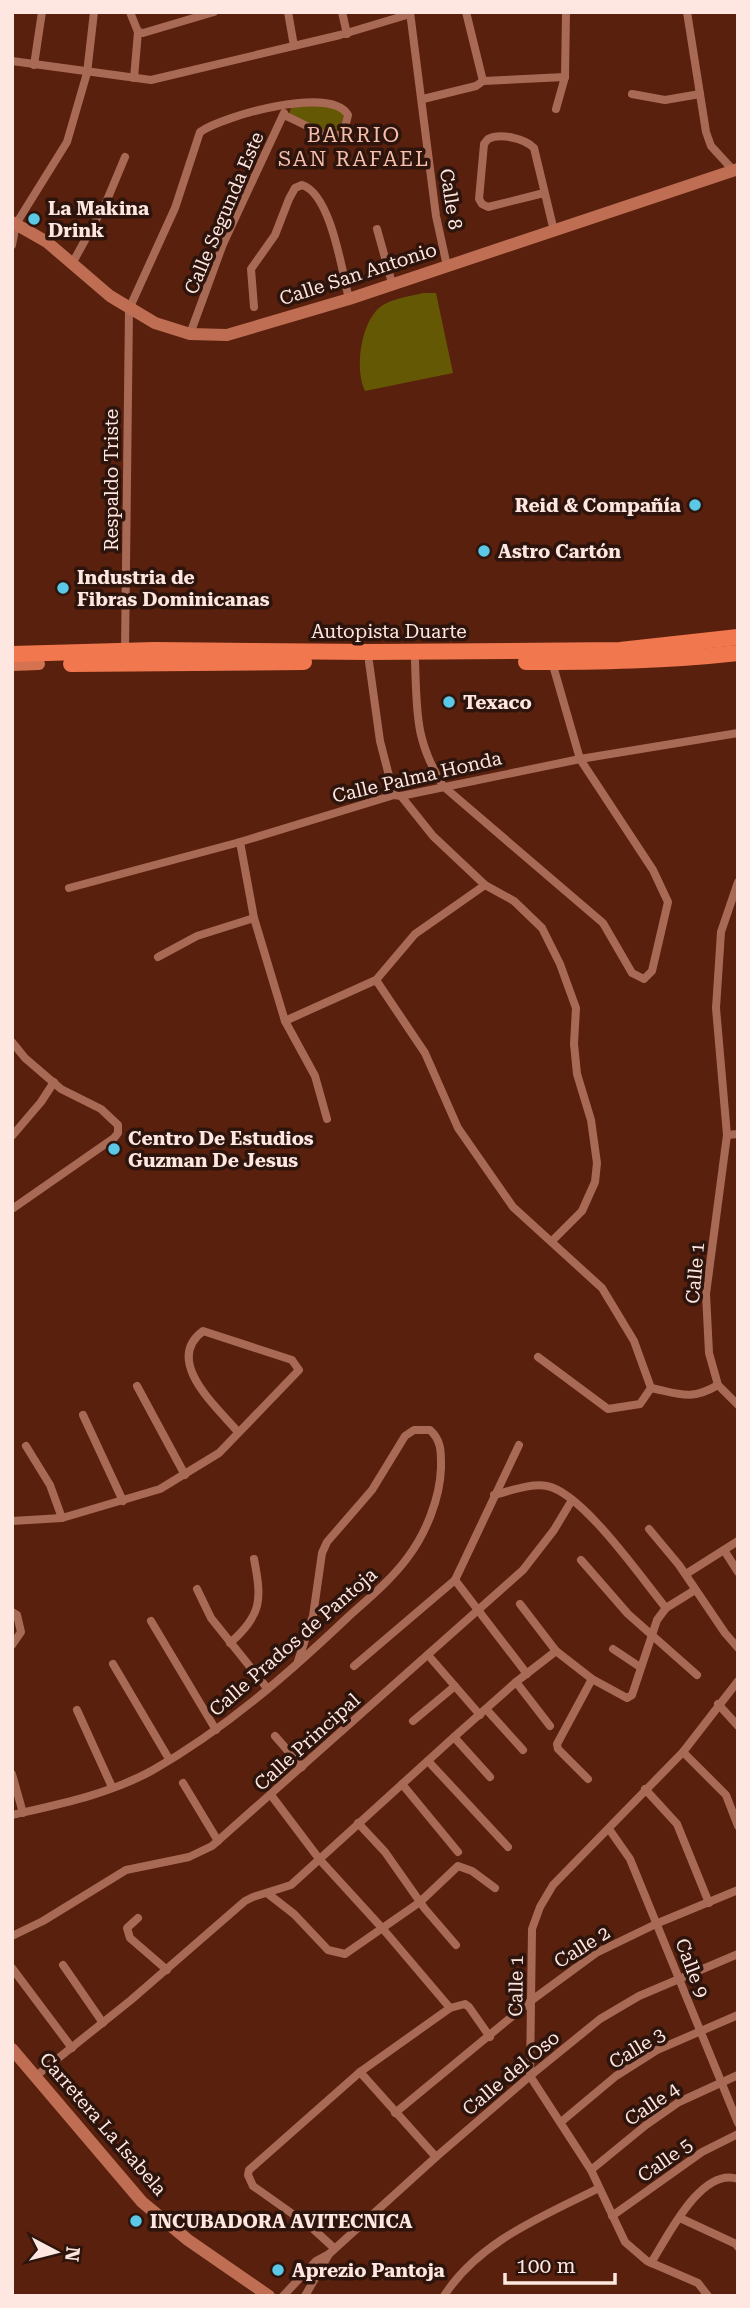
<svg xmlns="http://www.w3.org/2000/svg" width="750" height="2308" viewBox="0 0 750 2308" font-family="'Roboto Serif',serif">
<rect width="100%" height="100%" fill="#58200d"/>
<g fill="#655805">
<path d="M331 105 344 113 340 132 330 135 291 116 289 113 292 106Z"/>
<path d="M423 293H436L453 373 365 391C355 370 360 329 376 311 386 299 408 297 423 293Z"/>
</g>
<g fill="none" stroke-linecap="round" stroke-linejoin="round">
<g stroke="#a96a55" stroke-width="8">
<path d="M130 12 138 32 143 33 214 12"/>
<path d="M288 12 294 46"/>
<path d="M342 12 347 34"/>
<path d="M410 12 436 216 447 266"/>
<path d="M466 12 483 81"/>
<path d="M687 12 706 132 711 146 733 170"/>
<path d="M12 61 151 80 340 35 410 14"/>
<path d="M34 65 42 12"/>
<path d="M134 78 138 32"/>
<path d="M632 94 665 100 700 94"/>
<path d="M423 99 476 86 483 81 565 77"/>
<path d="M556 109 565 77 566 12"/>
<path d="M544 193 488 207 482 204 479 199 484 144 488 139C500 133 524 138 534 148L554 231"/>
<path d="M377 229 392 283"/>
<path d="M12 245 16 224 67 142 87 73 94 12"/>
<path d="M73 262 107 200 125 157"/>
<path d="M254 307 251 269 275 235 289 199 295 188 302 185C331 194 342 271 349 299"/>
<path d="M190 334 223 244 284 113"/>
<path d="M125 651 129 309 175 208 200 132C223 116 331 85 348 115L344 131 336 137C323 137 298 120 283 115"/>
<path d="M415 661C417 714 415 740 443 786L603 923 632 973 644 979 652 971 668 902 653 870 580 759 552 662"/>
<path d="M369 662 380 741 394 795"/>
<path d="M401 796 433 836 485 885 514 901 542 928 560 964 576 1008 574 1044 577 1074 591 1120 597 1163 595 1182 582 1211 552 1241"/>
<path d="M240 842 254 918 285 1021 315 1076 327 1119"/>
<path d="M738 882 721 932 716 1008 727 1135 706 1294 709 1353 718 1385 738 1405"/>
<path d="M69 888 240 842 394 795 401 796 580 759 738 733"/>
<path d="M158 957 197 936 254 918"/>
<path d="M376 980 425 1053 458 1128 513 1207 602 1288 634 1341 651 1388 640 1404 608 1409 538 1357"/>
<path d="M285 1021 376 980 415 934 485 885"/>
<path d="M12 1042 25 1058 61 1089 101 1109 118 1125V1133L114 1138 12 1209"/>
<path d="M727 1135 738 1134"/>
<path d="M12 1136 41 1102 54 1082"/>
<path d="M137 1386 185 1475"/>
<path d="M651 1388C680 1394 691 1401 718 1385"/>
<path d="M83 1415 123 1501"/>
<path d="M26 1446 50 1485 62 1518"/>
<path d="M494 1495C510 1491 531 1483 547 1486 583 1493 642 1579 666 1608"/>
<path d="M12 1521 62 1518 160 1489 219 1453 299 1370 292 1360 203 1331C163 1361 217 1407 238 1432"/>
<path d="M649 1529 679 1565 725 1633 738 1648"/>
<path d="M724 1550 738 1572"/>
<path d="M581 1560 628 1614 697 1675"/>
<path d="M686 1574 738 1541"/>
<path d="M455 1580 527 1674"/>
<path d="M197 1589 211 1618 267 1688"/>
<path d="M520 1604 556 1651 592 1679 627 1698 632 1695 657 1620 666 1608 695 1590"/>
<path d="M12 1612 17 1615 21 1632 12 1645"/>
<path d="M151 1621 216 1730"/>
<path d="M230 1643C262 1615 262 1600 254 1559"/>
<path d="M613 1649 640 1667"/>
<path d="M428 1655 480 1715"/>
<path d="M113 1664 169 1759"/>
<path d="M354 1666 455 1580 519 1445"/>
<path d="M516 1682 550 1726"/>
<path d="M718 1704 738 1726"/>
<path d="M486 1709 523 1750"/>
<path d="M77 1710 112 1787"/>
<path d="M413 1721 455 1686"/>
<path d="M275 1736 302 1767"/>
<path d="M454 1737 490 1777"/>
<path d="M683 1752 726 1795 738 1826"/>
<path d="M428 1761 508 1847"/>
<path d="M12 1774 23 1813"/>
<path d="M588 1779 558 1749 557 1744 592 1679"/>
<path d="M183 1783 218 1841"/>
<path d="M402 1784 458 1852"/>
<path d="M645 1789 677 1824 709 1903"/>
<path d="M271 1795 320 1860 383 1929 450 2008"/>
<path d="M12 1815C60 1804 110 1794 153 1770 225 1729 288 1674 348 1617 369 1598 392 1579 408 1557 426 1533 440 1498 441 1468 441 1453 442 1441 430 1430H414L405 1436 372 1490 327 1542 322 1553 313 1616 298 1661"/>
<path d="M358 1823 385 1852 425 1909 456 1945"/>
<path d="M609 1829 630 1859 738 2123"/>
<path d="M267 1893 294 1914 328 1950 345 1954 420 1902 458 1866 472 1871 495 1888"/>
<path d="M138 1918 127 1928 130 1938 167 1970"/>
<path d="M12 1936 43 1921 126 1870 189 1857 212 1846 523 1570 554 1530 572 1500"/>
<path d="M63 1965 103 2023"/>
<path d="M12 1968 72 2048"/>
<path d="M360 2072 436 2157"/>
<path d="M36 2076 131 2000 245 1901 253 1897 291 1885 454 1737 516 1682 556 1651"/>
<path d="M395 2113 532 2000 596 1953 658 1923 738 1890"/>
<path d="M561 2122 616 2076 657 2050 738 2015"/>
<path d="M591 2170 646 2125 679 2102 738 2075"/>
<path d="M612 2216 702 2152 738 2134"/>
<path d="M680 2218 736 2244 738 2247"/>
<path d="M334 2248 311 2227 253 2186 248 2175 249 2170 360 2072 450 2008 465 2004 469 2007 490 2037"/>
<path d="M651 2263C667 2238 701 2166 738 2179"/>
<path d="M283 2296 316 2261 329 2254 436 2157 530 2076 600 2019 639 1996 738 1954"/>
<path d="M305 2296 329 2254"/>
<path d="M444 2296C479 2241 544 2216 599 2188"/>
<path d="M708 2296 698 2283 647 2261 625 2242 591 2170 530 2076 532 1929 540 1907 553 1885 683 1752 738 1681"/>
</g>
<g stroke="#bf6e53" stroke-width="12">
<path d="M12 222 47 242 110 296 155 323 190 334 227 335 349 299 738 169"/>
<path d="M12 2049 142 2202 188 2240 269 2296"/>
</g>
<path stroke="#d47251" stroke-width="12" d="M12 665 39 664"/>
<g stroke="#f1774e" stroke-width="16">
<path d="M12 654 154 650 369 652 620 650 738 637"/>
<path d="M526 662C597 662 667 661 738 653"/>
<path d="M71 664 304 662"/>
</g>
</g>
<g fill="#5ac8e6" stroke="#2d140c" stroke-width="2.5">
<circle cx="34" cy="219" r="7"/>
<circle cx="695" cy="505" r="7"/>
<circle cx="484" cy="551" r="7"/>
<circle cx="63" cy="588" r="7"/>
<circle cx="449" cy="702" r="7"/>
<circle cx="114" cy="1149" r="7"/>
<circle cx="136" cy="2221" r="7"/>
<circle cx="278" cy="2270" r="7"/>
</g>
<g text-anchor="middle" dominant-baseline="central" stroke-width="7" stroke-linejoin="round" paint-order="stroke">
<g font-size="19" fill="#fde7e0" stroke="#2d140c">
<text transform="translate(451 199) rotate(81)">Calle 8</text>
<text transform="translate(224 213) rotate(-67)">Calle Segunda Este</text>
<text transform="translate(358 274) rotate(-18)">Calle San Antonio</text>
<text transform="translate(111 480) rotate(-90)">Respaldo Triste</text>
<text x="389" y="631">Autopista Duarte</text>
<text transform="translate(417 777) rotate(-13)">Calle Palma Honda</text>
<text transform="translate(695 1273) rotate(-85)">Calle 1</text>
<text transform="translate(293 1642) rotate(-41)">Calle Prados de Pantoja</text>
<text transform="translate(307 1742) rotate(-42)">Calle Principal</text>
<text transform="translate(582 1947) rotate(-32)">Calle 2</text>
<text transform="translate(692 1968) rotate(69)">Calle 9</text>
<text transform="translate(516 1986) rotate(-89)">Calle 1</text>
<text transform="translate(637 2048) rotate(-31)">Calle 3</text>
<text transform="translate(511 2073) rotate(-40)">Calle del Oso</text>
<text transform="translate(652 2104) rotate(-34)">Calle 4</text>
<text transform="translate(103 2124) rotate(49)">Carretera La Isabela</text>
<text transform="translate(665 2160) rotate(-35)">Calle 5</text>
</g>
<g font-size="19" font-weight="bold" fill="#fde7e0" stroke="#2d140c" text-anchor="start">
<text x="48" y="208">La Makina<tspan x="48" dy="22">Drink</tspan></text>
<text x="681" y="505" text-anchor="end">Reid &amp; Compañía</text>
<text x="498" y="551">Astro Cartón</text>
<text x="77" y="577">Industria de<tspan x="77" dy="22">Fibras Dominicanas</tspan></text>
<text x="463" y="702">Texaco</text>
<text x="128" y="1138">Centro De Estudios<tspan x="128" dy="22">Guzman De Jesus</tspan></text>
<text x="150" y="2221">INCUBADORA AVITECNICA</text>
<text x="292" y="2270">Aprezio Pantoja</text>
</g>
<g font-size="21" letter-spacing="2" fill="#f6beab" stroke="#2d140c">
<text x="354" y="135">BARRIO<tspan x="354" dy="24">SAN RAFAEL</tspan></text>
</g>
</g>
<rect width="750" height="2308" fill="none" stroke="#fde7e0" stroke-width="28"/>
<g transform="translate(56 2252) rotate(97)" stroke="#2d140c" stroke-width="5" paint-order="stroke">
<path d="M0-5L12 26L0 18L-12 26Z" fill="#fde7e0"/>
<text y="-10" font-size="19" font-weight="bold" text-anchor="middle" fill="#fde7e0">N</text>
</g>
<path d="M505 2273v10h110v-10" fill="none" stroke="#fde7e0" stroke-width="3.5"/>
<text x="516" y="2273" font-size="21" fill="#fde7e0" stroke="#2d140c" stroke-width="5" paint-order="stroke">100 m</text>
</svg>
